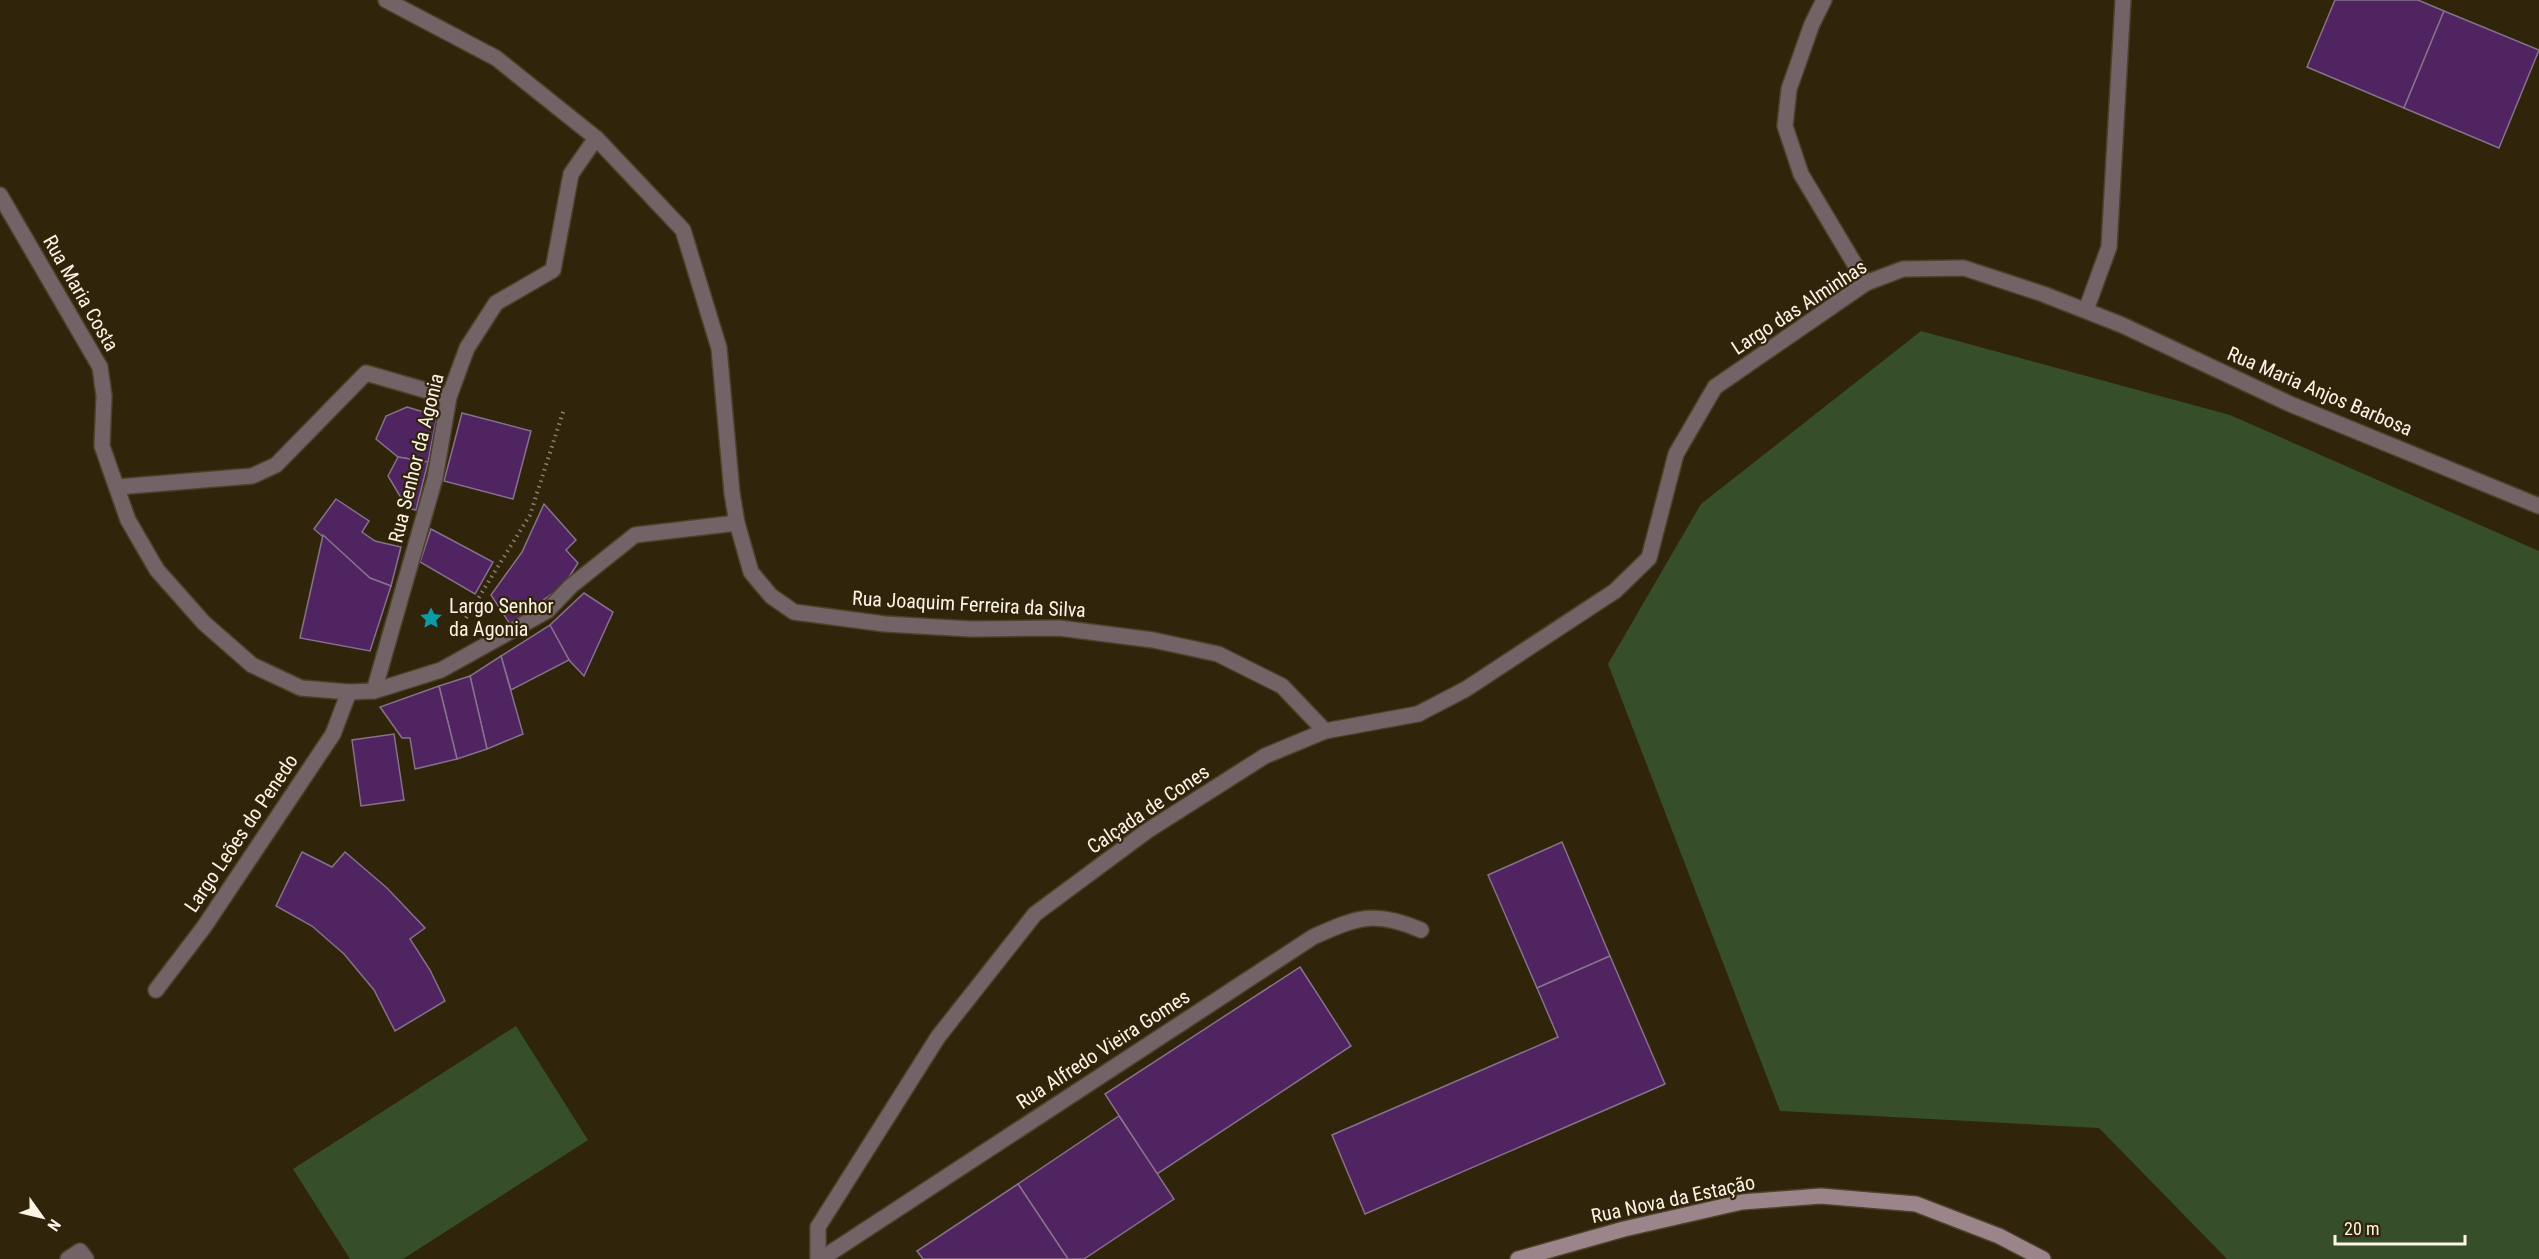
<svg xmlns="http://www.w3.org/2000/svg" width="2539" height="1259" viewBox="0 0 2539 1259" font-family="'Roboto Condensed',sans-serif">
<rect width="100%" height="100%" fill="#30240b"/>
<g fill="#364f2a">
<path d="M1921 331 2230 415 2539 551V1259H2227L2099 1128 1780 1111 1608 664 1701 504Z"/>
<path d="M516 1026 588 1140 403 1259H350L293 1169Z"/>
</g>
<g fill="#502361" stroke="#84728b" stroke-width="1.5">
<path d="M2335 0H2418L2444 11 2404 108 2307 67Z"/>
<path d="M2444 11 2539 50 2499 148 2404 108Z"/>
<path d="M407 407 437 416 428 462 398 457 376 439 386 416Z"/>
<path d="M462 413 531 431 513 499 444 481Z"/>
<path d="M398 457 428 462 416 510 407 508 388 476Z"/>
<path d="M336 499 369 521 362 532 375 541 401 547 391 586 370 578 314 529Z"/>
<path d="M544 504 576 540 566 550 578 563 564 585 510 624 491 595 522 552Z"/>
<path d="M431 529 493 562 475 594 420 562Z"/>
<path d="M323 535 370 578 391 586 370 651 300 638Z"/>
<path d="M584 593 613 612 584 676 569 660 550 625Z"/>
<path d="M550 625 569 660 511 690 501 656Z"/>
<path d="M501 656 523 734 487 749 470 676Z"/>
<path d="M470 676 487 749 457 759 439 686Z"/>
<path d="M439 686 457 759 415 769 410 738H402L380 707Z"/>
<path d="M394 734 404 800 361 806 352 740Z"/>
<path d="M1562 842 1610 956 1537 988 1488 875Z"/>
<path d="M302 852 332 867 345 852 387 888 425 928 410 939 430 970 445 1001 395 1031 374 990 344 954 312 926 276 906Z"/>
<path d="M1610 956 1665 1084 1365 1214 1332 1135 1558 1037 1537 988Z"/>
<path d="M1300 967 1351 1046 1157 1174 1105 1094Z"/>
<path d="M1119 1116 1174 1199 1084 1259H1068L1018 1184Z"/>
<path d="M1018 1184 1068 1259H923L917 1251Z"/>
</g>
<g fill="none" stroke-linecap="round" stroke-linejoin="round">
<g stroke="#4d412a" stroke-width="18">
<path id="lane" d="M156 990 204 927 333 734 349 692"/>
</g>
<g stroke="#4d412a" stroke-width="18">
<g id="street">
<path d="M386 0 496 58 596 138 683 230 719 348 732 493 737 523 751 572 771 596 794 612 885 624 971 629 1059 628 1153 640 1218 654 1282 686 1325 731"/>
<path d="M1824 0 1812 24 1789 89 1785 126 1801 174 1866 283"/>
<path d="M0 195 100 367 104 396 102 446 128 520 157 570 204 623 252 665 301 688 349 692 374 691 441 670 547 611 571 586 635 535 737 523"/>
<path d="M2086 310 2109 247 2123 0"/>
<path d="M117 487 252 476 276 465 366 373 449 397"/>
<path d="M374 691 435 478 449 397 467 348 496 303 553 270 571 174 596 138"/>
<path d="M68 1259 80 1251 86 1259"/>
<path d="M818 1259V1227L938 1037 1035 914 1147 831 1265 756 1325 731 1418 714 1466 689 1615 591 1649 558 1676 454 1715 387 1866 283 1903 269 1964 268 2043 294 2122 325 2290 404 2539 506"/>
<path d="M821 1259 1313 937C1358 917 1374 910 1421 930"/>
</g>
</g>
<g stroke="#4d412a" stroke-width="18">
<path id="secondary" d="M1518 1259 1624 1229 1742 1202 1821 1196 1916 1204 1999 1236 2043 1259"/>
</g>
<path stroke="#8c816d" stroke-width="4" stroke-dasharray="1.5 4.5" stroke-linecap="butt" d="M466 618 530 515 564 409"/>
<use href="#lane" stroke="#716366" stroke-width="15"/>
<use href="#street" stroke="#716366" stroke-width="15"/>
<use href="#secondary" stroke="#9b858a" stroke-width="15"/>
</g>
<defs>
<g id="sight-bare" transform="scale(1.8)"><path d="M0-6L1.8-2.2L6-1.7L2.9 1.2L3.7 5.4L0 3.3L-3.7 5.4L-2.9 1.2L-6-1.7L-1.8-2.2Z" fill="#0f9aa8" stroke="#30240b" stroke-width="2.5" paint-order="stroke"/></g>
</defs>
<g fill-rule="evenodd">
<use href="#sight-bare" x="431" y="618"/>
</g>
<g text-anchor="middle" dominant-baseline="central" stroke-width="4.5" stroke-linejoin="round" paint-order="stroke">
<g font-size="20" fill="#fcf4e5" stroke="#30240b">
<text transform="translate(81 293) rotate(60)">Rua Maria Costa</text>
<text transform="translate(1799 307) rotate(-33)">Largo das Alminhas</text>
<text transform="translate(2320 391) rotate(23)">Rua Maria Anjos Barbosa</text>
<text transform="translate(416 458) rotate(-76)">Rua Senhor da Agonia</text>
<text transform="translate(969 604) rotate(3)">Rua Joaquim Ferreira da Silva</text>
<text transform="translate(1148 809) rotate(-34)">Calçada de Cones</text>
<text transform="translate(241 833) rotate(-56)">Largo Leões do Penedo</text>
<text transform="translate(1103 1049) rotate(-33)">Rua Alfredo Vieira Gomes</text>
<text transform="translate(1673 1199) rotate(-12)">Rua Nova da Estação</text>
</g>
<g font-size="20" fill="#fcf4e5" stroke="#30240b" text-anchor="start">
<text x="449" y="606">Largo Senhor<tspan x="449" dy="23">da Agonia</tspan></text>
</g>
</g>
<g transform="translate(42 1217) rotate(124)" stroke="#30240b" stroke-width="4.5" paint-order="stroke">
<path d="M0-4.5L10 22L0 15L-10 22Z" fill="#fcf4e5"/>
<text y="-9" font-size="16" font-weight="bold" text-anchor="middle" fill="#fcf4e5">N</text>
</g>
<path d="M2335 1235v9h130v-9" fill="none" stroke="#fcf4e5" stroke-width="3"/>
<text x="2344" y="1235" font-size="18" fill="#fcf4e5" stroke="#30240b" stroke-width="4.5" paint-order="stroke">20 m</text>
</svg>
